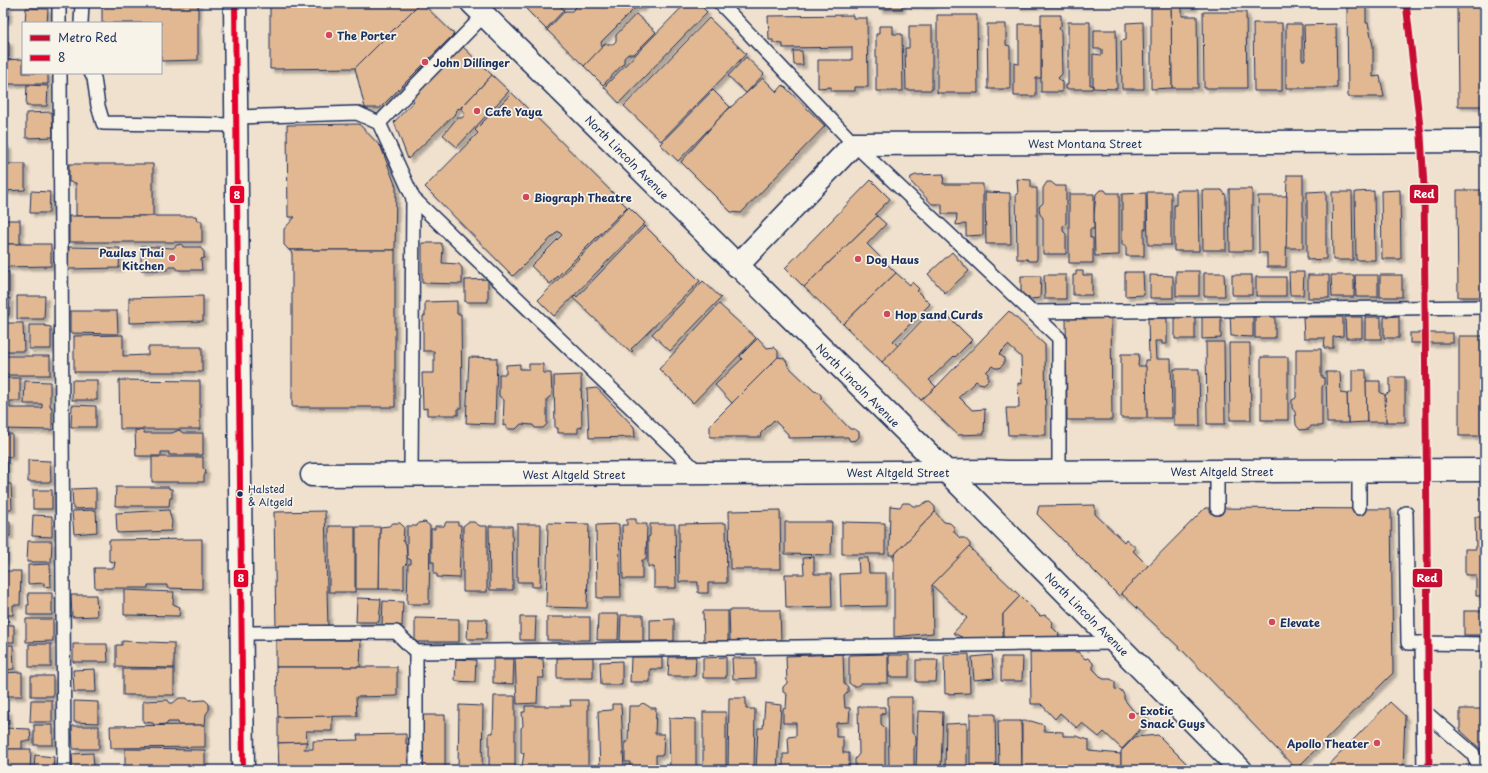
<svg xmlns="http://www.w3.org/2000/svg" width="1488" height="773" viewBox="0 0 1488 773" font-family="'Playpen Sans',sans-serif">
<defs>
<filter id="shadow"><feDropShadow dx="3.5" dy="3.5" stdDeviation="1" flood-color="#0004"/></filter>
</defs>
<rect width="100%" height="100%" fill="#f0e1ce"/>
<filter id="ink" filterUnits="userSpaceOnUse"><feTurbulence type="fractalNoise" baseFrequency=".025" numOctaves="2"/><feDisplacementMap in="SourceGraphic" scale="8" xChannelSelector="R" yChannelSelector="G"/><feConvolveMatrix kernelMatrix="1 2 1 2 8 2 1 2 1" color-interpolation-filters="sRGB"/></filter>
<g filter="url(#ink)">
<g fill="#e1b892" stroke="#1b2f5e" filter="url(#shadow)">
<path d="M102 3H198V60L161 61V23H102Z"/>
<path d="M270 3H420L355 68 270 69Z"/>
<path d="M420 3H422L454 34 380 108H365L355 68Z"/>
<path d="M534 3H561L559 5 564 10 546 29 527 10Z"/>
<path d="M580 3H646L641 8H635L601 42 602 48 584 66 547 30 565 11H572Z"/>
<path d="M686 3H698L707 12 619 103 604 87Z"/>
<rect x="879" y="3" width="23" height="6"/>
<rect x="908" y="3" width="24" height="2"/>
<path d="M1017 3H1061V5L1017 6Z"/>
<rect x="1067" y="3" width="22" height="2"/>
<path d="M1171 3H1194V8L1182 7V16H1197L1198 88H1172Z"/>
<path d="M1457 3H1485V106H1458Z"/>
<path d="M3 4H8V19L3 22Z"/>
<path d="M1151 4H1171L1172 88 1151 89Z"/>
<path d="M1366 6V23H1368L1373 46V77L1380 76 1384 97H1348L1347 7Z"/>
<path d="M26 8 48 9 47 23H25Z"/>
<path d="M1203 12H1246L1247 88H1204Z"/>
<path d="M636 14 656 32 634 54H628L624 58V63L603 85 584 66 605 44H613L616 41V35Z"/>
<path d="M853 15V18H867L868 87H855V91H831V87L818 88V60H852V47L783 48V44L773 43V40H769L768 16Z"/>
<path d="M937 15H977L978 93H937Z"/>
<path d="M1041 15H1061V26L1059 28 1061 32 1062 74 1058 78 1062 82V92H1041Z"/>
<path d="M709 18 746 54 661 141 624 106Z"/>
<path d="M1068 22H1090V85H1093L1092 89H1066V85H1068Z"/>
<path d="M1143 22 1144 89H1122L1121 41 1126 40V23Z"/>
<path d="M1253 23H1282V91H1254Z"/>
<path d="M987 24H1006V45L1010 46V89H988Z"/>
<path d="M1019 24H1041V78H1036V96H1014V63L1019 64Z"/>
<path d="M1286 24H1302V60H1305L1304 25 1336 24 1337 88H1286Z"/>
<path d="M879 26H893V34H902L903 91H876V34H879Z"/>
<path d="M909 26H932V90H906L905 48H909Z"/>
<path d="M1094 30H1116L1117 89 1093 88V54L1102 55V49H1094Z"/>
<path d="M3 32 4 42H9V57H3Z"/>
<path d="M460 44 492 75 461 108 457 109 456 113 408 159 394 122 414 101 410 97Z"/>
<path d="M793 51H802L803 65H794Z"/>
<path d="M746 57 764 74 746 93 728 76Z"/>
<path d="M23 59V73H48V84H3V60Z"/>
<path d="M492 75 509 91 457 147 443 135 457 118H462L465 114 461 108Z"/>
<path d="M763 78 777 92 783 85 825 126 741 213 731 212 681 162 722 115Z"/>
<path d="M27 85 48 86 47 106H26Z"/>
<path d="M713 90 730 107 678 161 660 144Z"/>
<path d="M512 93 627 207 550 284 531 266 562 235 558 231 513 276 425 187 478 133 475 130Z"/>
<path d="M52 112 53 137 26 138V113Z"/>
<path d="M359 124 381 147 396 187 395 250H289L284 245V229L295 217H288L287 125Z"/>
<rect x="3" y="146" width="5" height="18"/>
<path d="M3 164H25V190L3 191Z"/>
<path d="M69 164H153V216H76V183L69 182Z"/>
<path d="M944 174 943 184H983V235L966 236V224L956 225 957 214H942V204H932L910 181 911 177 916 175Z"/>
<path d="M1287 175H1303V248H1285Z"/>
<path d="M1017 179 1031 180V188H1037V258L1036 261H1029L1027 259H1017L1016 194H1018Z"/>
<path d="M871 180 890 199 875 214 877 216 804 287 785 268Z"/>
<path d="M1047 182H1051L1056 186H1066V223L1063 226V231L1066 234V254H1043V218L1040 214 1039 207 1043 203V188Z"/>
<path d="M1229 189H1252V251H1230Z"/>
<path d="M1100 190H1105L1107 193H1119V255L1095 256 1094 215 1096 194Z"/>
<path d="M1176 190H1198L1199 251H1174V205H1176Z"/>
<path d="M1202 190H1222L1226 196V250H1203Z"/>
<path d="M1400 190 1401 259H1382L1381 191Z"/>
<path d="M1457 190H1485V297H1458Z"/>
<path d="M31 191 50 192 49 213H30Z"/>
<path d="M1326 191V259L1307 260V192Z"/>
<path d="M1374 191 1375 260H1356L1355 192Z"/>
<path d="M985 192 1010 193 1011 244H986Z"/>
<path d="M1147 192H1171V245H1148Z"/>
<path d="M1332 192H1352L1353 260H1333Z"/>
<path d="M1146 193V229H1144V256H1126V245H1122V194Z"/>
<path d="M1069 194H1094V229H1090V238H1093V263H1069Z"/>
<path d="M1258 196H1287L1286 267H1267V253H1259Z"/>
<path d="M629 207 645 223 554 316 538 300Z"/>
<path d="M69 216H196L197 221H202V242H69Z"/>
<path d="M877 216 886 224 867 244 896 273 843 324 804 287Z"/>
<rect x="3" y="220" width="17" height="24"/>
<path d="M645 226 700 281 631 349 633 351 630 352 573 298 575 295 577 297Z"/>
<path d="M422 243H441L443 248 442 263 459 264 462 268V284L422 283Z"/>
<path d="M3 244H51V266L3 267Z"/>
<path d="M182 244 183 247H200L204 252V258L201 259 202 270H178L176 267H169L167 270H141V246L173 248 177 245Z"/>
<path d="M69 247 120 248 119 268 68 269Z"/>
<path d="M289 250H395V407H292V253Z"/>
<path d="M952 252 969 271 945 293 928 274Z"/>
<path d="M1076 271H1083V275H1092V295H1073V275H1076Z"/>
<rect x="1176" y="271" width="23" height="25"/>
<rect x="3" y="272" width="6" height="23"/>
<path d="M1125 272H1143L1144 295 1125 296Z"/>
<path d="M1289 272H1304L1303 295H1290Z"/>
<path d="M896 273 910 285 912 282 919 289 917 291 930 304 893 341 899 347 882 362 843 324Z"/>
<path d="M1204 273H1224L1225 296H1204Z"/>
<path d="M1044 275H1066V299H1045Z"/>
<path d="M1150 275 1173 276V298H1150Z"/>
<rect x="1232" y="275" width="20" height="20"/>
<rect x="1308" y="275" width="21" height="23"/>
<path d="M1331 275H1354V297H1332Z"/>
<path d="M1355 275H1378V297H1356Z"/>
<rect x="1380" y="275" width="22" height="22"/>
<path d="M1021 276H1041L1040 298 1031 299 1021 294Z"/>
<rect x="1256" y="277" width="30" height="19"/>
<path d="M488 279V302H465V280Z"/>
<path d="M703 281 721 298 670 351 652 334Z"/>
<path d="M17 296H45L44 319H17Z"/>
<path d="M203 296V321L129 323V298Z"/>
<path d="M3 298H10L9 315 3 314Z"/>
<path d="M457 301V314H461L462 408H458V415H427V408L423 409 422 373H434V351H423V316H425V302Z"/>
<path d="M719 304 756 338 693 403 659 369Z"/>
<path d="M70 311H117L118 334 70 333Z"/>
<path d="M1009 311 1045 345 1046 435H1008L1006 408H1019L1018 383 1022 384 1021 357 1008 345 999 354 1004 358V364L999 368H995L992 366 986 372 988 374V380L984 384 979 383 976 381 959 397 972 410 985 409 984 434 958 435 921 400 936 387Z"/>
<path d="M930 312 940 322 947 315 972 340 955 357 954 356 929 380 936 387 921 400 882 362Z"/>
<path d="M1230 314H1253V337L1231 336Z"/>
<path d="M1111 315 1112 420H1067L1066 316Z"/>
<path d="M1175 315 1195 316V339H1175Z"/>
<path d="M1202 316H1221V338L1202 339Z"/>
<rect x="1255" y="316" width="20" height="22"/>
<path d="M1399 316V338H1384V317Z"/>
<path d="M1303 317H1343V336L1333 337V348H1324L1325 338H1304Z"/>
<path d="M1345 317H1362V338H1346Z"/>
<rect x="1365" y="317" width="16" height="22"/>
<path d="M1148 318H1167V344H1162V341H1155L1156 359H1171L1172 418H1147L1145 360H1149Z"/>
<path d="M3 323H23L24 351H3Z"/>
<path d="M29 325H45V326L51 327V349H29Z"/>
<rect x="1410" y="333" width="43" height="10"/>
<path d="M123 335V356L148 355V347H202V372H74V336Z"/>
<rect x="1459" y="336" width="26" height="100"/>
<path d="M758 338 767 348 774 347 778 351V357L732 403 715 385 742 359 740 356Z"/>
<path d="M1206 342H1224L1225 424H1207Z"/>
<path d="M1229 343H1250L1251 420H1230Z"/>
<path d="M1296 349H1321V377H1324V384L1322 387V426H1311L1309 429 1300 430 1296 425 1295 412 1292 408V400L1296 398Z"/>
<path d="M1121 354H1139L1138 366H1146L1147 418H1121Z"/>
<rect x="3" y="356" width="47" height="19"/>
<path d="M469 357 497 358 495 424 466 423Z"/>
<path d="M778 357 784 358 787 362 788 366 814 391 818 392 821 395V399L850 429H855L859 432V437L856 440 850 441 848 437 788 438V434L774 420 761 433 760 437H710V425Z"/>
<rect x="1261" y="357" width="27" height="63"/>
<path d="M520 364V369H529V364H543V373H551L552 395 547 399V424L543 428H535L533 425 521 424 516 429H508L506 425 503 426 504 400 499 396V374H506V365Z"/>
<path d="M1174 369H1199L1200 426H1174Z"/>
<path d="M1352 370H1366L1367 422 1348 423 1347 394 1352 392Z"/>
<path d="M1326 372H1340L1341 393 1347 394 1348 423H1327Z"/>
<path d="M581 375 582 427 578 428V433H558V428H555L554 376Z"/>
<path d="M1390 377H1405V422H1386L1385 395 1390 392Z"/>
<path d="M3 378H20V401H10V408H42V404H24L25 381 50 382V407H52V430L3 429Z"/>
<rect x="72" y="380" width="25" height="20"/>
<path d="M119 380 200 381V429H120Z"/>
<path d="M1366 381H1380V392L1385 395 1386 422H1367Z"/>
<path d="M597 388 634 427 635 437 589 438 587 389Z"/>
<path d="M72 405 96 406V427H71Z"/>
<path d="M135 430 144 431V433H172L179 430 183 433H203V455H169V452H161V456H136Z"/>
<path d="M3 434H12V457L3 456Z"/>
<path d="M152 457H203V468L206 471 204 477V482H152Z"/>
<rect x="3" y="459" width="4" height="23"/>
<path d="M28 460 50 461 51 482H28Z"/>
<path d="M3 484H11L12 509H3Z"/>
<path d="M116 487H169V489H172V498H170L169 506H115Z"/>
<path d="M96 488V508L73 509 72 489Z"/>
<rect x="33" y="490" width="19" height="19"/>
<path d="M930 502 935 507V512L894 555H889L890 506 900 507 903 503H909L913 506H920L924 503Z"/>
<path d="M1095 505V514L1124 542 1126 539 1136 548 1133 551 1148 566 1119 596 1037 514 1039 506Z"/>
<path d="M1205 508 1391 509 1393 673 1296 769 1183 651 1121 593Z"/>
<path d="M96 510 97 532 74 534 72 511Z"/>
<path d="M169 510 172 522 171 531 117 533 116 513Z"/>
<path d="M780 510 781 569H730L729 511Z"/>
<path d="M325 511 328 628 276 629 274 512Z"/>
<path d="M935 512 944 522 950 523 954 527V532L960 538H965L970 544V547L932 585 933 633 894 637V555Z"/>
<path d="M33 515 52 516V537L32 536Z"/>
<path d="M1475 517H1485V596H1476V575H1465V549H1476Z"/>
<path d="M627 519H636V524H647L646 560H642V579H623L622 525H627Z"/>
<path d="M10 521V536H3V522Z"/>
<path d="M425 522 430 526 429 604H407L408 564H411V560L407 558V526H417L418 523Z"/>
<path d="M446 522H458V525H461L459 578 437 577V574H434V562H431V529H435V526H444Z"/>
<path d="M468 522H474L480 526H487V592H463V526Z"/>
<path d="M785 522H832L831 555 785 554Z"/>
<path d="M842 522 885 523V554H842Z"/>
<path d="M393 523H400L404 527 403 541 406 544 407 558V563L404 566V589H379L380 527 389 526Z"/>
<path d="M548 523 589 524 587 608 546 607Z"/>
<path d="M726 523 727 583H708V593H698V582H679V524Z"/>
<path d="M517 524H541L540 587H532V582H517Z"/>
<path d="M619 524 621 598H597L596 525Z"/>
<path d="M650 524H675L676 588H654V567H648V537L650 536Z"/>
<rect x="329" y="526" width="26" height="66"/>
<path d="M489 526H512L513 590H490Z"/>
<path d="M356 527H380L379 589H356Z"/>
<rect x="3" y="539" width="3" height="22"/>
<path d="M202 539V589L167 588V585H148V588H95L94 568H114L115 562 109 561V540Z"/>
<path d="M28 541H52L51 562H27Z"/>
<path d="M969 547 1020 596 1003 614V640L966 639 953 633 967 618 932 585Z"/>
<path d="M814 557V574H831L832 607 786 608 785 574H804L803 558Z"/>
<path d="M858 558H868L869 573H886V606L841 607 840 574 859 573Z"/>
<path d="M50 564 51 586 44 587V583L28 584V565Z"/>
<path d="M3 571H21L20 605H13V615H3Z"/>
<path d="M124 590 174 592 173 604 180 607 179 616 124 615Z"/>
<path d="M28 593H52V615H27V605H29Z"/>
<path d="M71 595H96L97 616 72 617Z"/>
<path d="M1020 596 1040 616 1045 615 1053 622 1052 627 1059 634 1058 641 1003 640V614Z"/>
<path d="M357 598 381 599 379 622H356Z"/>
<path d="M383 601 403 602 402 626 382 625Z"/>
<path d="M729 610H780L781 641H730Z"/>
<path d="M703 611H728V641H704Z"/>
<rect x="1464" y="611" width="21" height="24"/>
<path d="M598 614H619L618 640H597Z"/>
<path d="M621 615H643V641H620Z"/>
<path d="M520 617H536L535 640H520Z"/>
<rect x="547" y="617" width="43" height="23"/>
<path d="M3 618H8V625H14V642H3Z"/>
<path d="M415 618 459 619V642H415Z"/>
<path d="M26 619H53V641L26 642Z"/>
<path d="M468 619H487L486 639H467Z"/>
<path d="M674 619V641H650V620Z"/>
<path d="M276 640H361L360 667H276Z"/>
<path d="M122 641 174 643V668L116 667V645H122Z"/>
<rect x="29" y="644" width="22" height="23"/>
<path d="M73 644H107L108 662H73Z"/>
<path d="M3 645H13L14 669 3 670Z"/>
<path d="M1030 652H1078L1085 659 1088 658 1093 663V669L1103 679H1111L1115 682V689L1121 690 1124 695V699L1135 713 1142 712 1146 716V723L1122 749 1104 732 1099 737 1082 723 1077 728 1060 713 1055 719 1041 704H1031Z"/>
<path d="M843 654 844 684 848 687V692L844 696 845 708H850L849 722 836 723V737H843V753H849V770H783V754H789L788 737 796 736V723H783V709L786 708 787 694 783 692V687L787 683 786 656Z"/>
<path d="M888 654V683H861L857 686H853L849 683V655Z"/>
<path d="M969 654 970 693 945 694 944 655Z"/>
<rect x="889" y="655" width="20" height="22"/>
<path d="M992 655 994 678 974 680 972 657Z"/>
<path d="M593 657V678H557V658Z"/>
<path d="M631 657H662V669H650V682H630Z"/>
<path d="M669 657H696L695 676H668Z"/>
<path d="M726 657V678H703V658Z"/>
<path d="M1001 657H1023L1022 681H1001Z"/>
<path d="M515 658 543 659 544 678H538L537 703 517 704Z"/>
<path d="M732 658H756V678L733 679Z"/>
<path d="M456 659 476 660 475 682 455 681Z"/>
<path d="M493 659H514L513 684 493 683Z"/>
<path d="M916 660H938L936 682H916Z"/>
<path d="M622 661V685H601L600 662Z"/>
<path d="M276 667H397V696L356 697 357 716 278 717Z"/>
<path d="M95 669 96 692H74L73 670Z"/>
<rect x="123" y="669" width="51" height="26"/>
<path d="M22 672V696H3V673Z"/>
<rect x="31" y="676" width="22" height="20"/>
<path d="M494 696H515V770H489V733H493Z"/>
<path d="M888 697H912V733L916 736V745L914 747V767L912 770H902L900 768H889Z"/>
<path d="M179 698H187L189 701 205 700 209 704V710L206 714 205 725H179L178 722H168L167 724 154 725 153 723 143 722V701L168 700 170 703H173Z"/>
<path d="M729 698H746V709H755L754 770H728Z"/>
<path d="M31 700H52V722H30Z"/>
<path d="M570 700H588V770H524V766H522L524 753H521V728L523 726 522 712H525V706H571Z"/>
<path d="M74 701 98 702V723L74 722Z"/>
<path d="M1390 702 1405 716 1403 770H1324Z"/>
<path d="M642 703 645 704 651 708H656L655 734H664L663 755H656V770H630V762H625V742H628L629 706H639Z"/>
<path d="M765 703 781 705 777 770H756L758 728H763Z"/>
<path d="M612 704H621L624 770H600L598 711 612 710Z"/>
<path d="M459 705 483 706 482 770H458Z"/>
<path d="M858 707H885V713L881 714V724L885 728V770H859L855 766V759L859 754Z"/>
<path d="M1460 709H1485V753L1460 730Z"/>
<path d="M3 710H8L9 724H3Z"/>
<path d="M918 711 943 712 941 770H916Z"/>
<rect x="703" y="712" width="23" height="58"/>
<path d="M970 714H995L996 770H970Z"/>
<path d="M419 715H445V770H420Z"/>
<path d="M332 716V731H306L307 742 278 743V717Z"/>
<path d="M669 718 696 719V770H670Z"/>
<path d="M998 721H1021L1022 770H999Z"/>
<path d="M1022 721H1031L1044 725V731L1063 732V736H1076L1089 740V751L1121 754V770H1022Z"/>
<path d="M967 723V770H945L946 724Z"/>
<rect x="34" y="725" width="19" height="20"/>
<path d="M205 725V747L111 748 110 726Z"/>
<path d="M72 726H99V749H73Z"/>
<path d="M3 728 30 729 31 741H22V749H3Z"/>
<path d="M406 734V744H408V770H279L278 743 307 742 304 749H313V741L358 740 357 735Z"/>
<path d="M1158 735 1193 770H1121V751L1135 737Z"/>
<path d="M3 749H31L30 770H3Z"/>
<path d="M125 749 205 750V770H125Z"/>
<path d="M93 753 94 770H73L72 754Z"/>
<path d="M35 755 54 757 53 770H34Z"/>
</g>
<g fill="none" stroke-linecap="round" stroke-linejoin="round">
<g stroke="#1b2f5e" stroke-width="16">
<g id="service">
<path d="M59 3V23"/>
<path d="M720 3 854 144 1059 338V472"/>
<path d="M81 23 82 3"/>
<path d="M60 73 64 770"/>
<path d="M91 73 94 78 98 106 103 123 237 125"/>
<path d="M237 117 357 113 379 123 413 198 699 473"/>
<path d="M379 123 484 15"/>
<path d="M1031 312 1485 307"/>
<path d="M1359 470V508"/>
<path d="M411 474 413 198"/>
<path d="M1217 508V471"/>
<path d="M1406 513 1408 643H1422"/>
<path d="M242 633 396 632 416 652V770"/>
<path d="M416 652 1115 643"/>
<path d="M1423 710 1473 754 1480 770"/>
<path d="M1424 770 1422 643 1485 644"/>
</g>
</g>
<g stroke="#1b2f5e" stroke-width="25">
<g id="minor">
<path d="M737 266 854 144 1485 141"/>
<path d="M312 475 898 472 986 471 1007 472 1485 470"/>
</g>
</g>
<g stroke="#1b2f5e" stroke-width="25">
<g id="secondary">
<path d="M235 3 243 770"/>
<path d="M472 3 947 472 1241 770"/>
</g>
</g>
<use href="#service" stroke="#f7f3e8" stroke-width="13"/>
<use href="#minor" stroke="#f7f3e8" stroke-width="22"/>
<use href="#secondary" stroke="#f7f3e8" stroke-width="22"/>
<g stroke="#f7f3e8" stroke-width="9">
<path id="bus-1" d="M235 3 243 770"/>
</g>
<use href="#bus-1" stroke="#e4002b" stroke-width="6"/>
<g stroke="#f7f3e8" stroke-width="10">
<path id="metro-1" d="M1406 3 1421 136 1424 186 1429 770"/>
</g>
<use href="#metro-1" stroke="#c60c30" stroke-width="7"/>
</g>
</g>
<g fill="#d1495b" stroke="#f7f3e8" stroke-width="1.5">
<circle cx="329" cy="35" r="4"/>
<circle cx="425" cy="62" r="4"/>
<circle cx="477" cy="111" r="4"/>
<circle cx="526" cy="197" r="4"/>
<circle cx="172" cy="258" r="4"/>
<circle cx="858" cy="259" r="4"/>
<circle cx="887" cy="314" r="4"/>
<circle cx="1272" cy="622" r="4"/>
<circle cx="1132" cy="716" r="4"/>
<circle cx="1377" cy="743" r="4"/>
</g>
<circle fill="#1b2f5e" stroke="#f7f3e8" stroke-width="1.5" cx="240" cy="494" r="3.5"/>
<g text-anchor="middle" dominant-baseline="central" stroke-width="3.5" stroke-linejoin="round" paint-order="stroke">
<g font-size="10" fill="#1b2f5e" stroke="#f7f3e8" text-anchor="start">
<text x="248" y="488">Halsted<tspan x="248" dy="13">&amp; Altgeld</tspan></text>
</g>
<g font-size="11" font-weight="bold" fill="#1b2f5e" stroke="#f7f3e8" text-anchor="start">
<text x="337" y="35">The Porter</text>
<text x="433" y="62">John Dillinger</text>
<text x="485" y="111">Cafe Yaya</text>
<text x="534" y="197">Biograph Theatre</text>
<text x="164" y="252" text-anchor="end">Paulas Thai<tspan x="164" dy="13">Kitchen</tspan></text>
<text x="866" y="259">Dog Haus</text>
<text x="895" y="314">Hop sand Curds</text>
<text x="1280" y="622">Elevate</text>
<text x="1140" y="710">Exotic<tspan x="1140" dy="13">Snack Guys</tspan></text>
<text x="1369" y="743" text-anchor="end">Apollo Theater</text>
</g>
<g font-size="11" fill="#1b2f5e" stroke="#f7f3e8">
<text x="1085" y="143">West Montana Street</text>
<text transform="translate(627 157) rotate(45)">North Lincoln Avenue</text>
<text transform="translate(858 385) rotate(45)">North Lincoln Avenue</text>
<text x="1222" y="471">West Altgeld Street</text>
<text x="898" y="472">West Altgeld Street</text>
<text x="574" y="474">West Altgeld Street</text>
<text transform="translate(1087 614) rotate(45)">North Lincoln Avenue</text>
</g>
</g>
<g stroke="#f7f3e8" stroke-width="1.5">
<rect x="1409" y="184" width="30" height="20" rx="4" fill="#c60c30"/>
<rect x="229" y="185" width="16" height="19" rx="4" fill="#e4002b"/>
<rect x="1412" y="568" width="31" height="20" rx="4" fill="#c60c30"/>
<rect x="233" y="569" width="16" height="19" rx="4" fill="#e4002b"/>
</g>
<g font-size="11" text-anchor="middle" font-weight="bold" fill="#fff">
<text x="1424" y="198">Red</text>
<text x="237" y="199">8</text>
<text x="1427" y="582">Red</text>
<text x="241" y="582">8</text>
</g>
<rect width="1488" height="773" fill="none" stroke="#f7f3e8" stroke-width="16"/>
<rect x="8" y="8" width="1472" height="757" fill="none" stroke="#1b2f5e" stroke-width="1.5" filter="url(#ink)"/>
<rect x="22" y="22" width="140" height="52" fill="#f7f3e8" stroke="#9fa5b1"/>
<rect x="30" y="35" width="20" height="6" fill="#c60c30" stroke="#9fa5b1"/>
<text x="58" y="42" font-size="12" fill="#1b2f5e">Metro Red</text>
<rect x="30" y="55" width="20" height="6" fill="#e4002b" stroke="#9fa5b1"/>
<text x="58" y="62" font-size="12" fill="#1b2f5e">8</text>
</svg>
